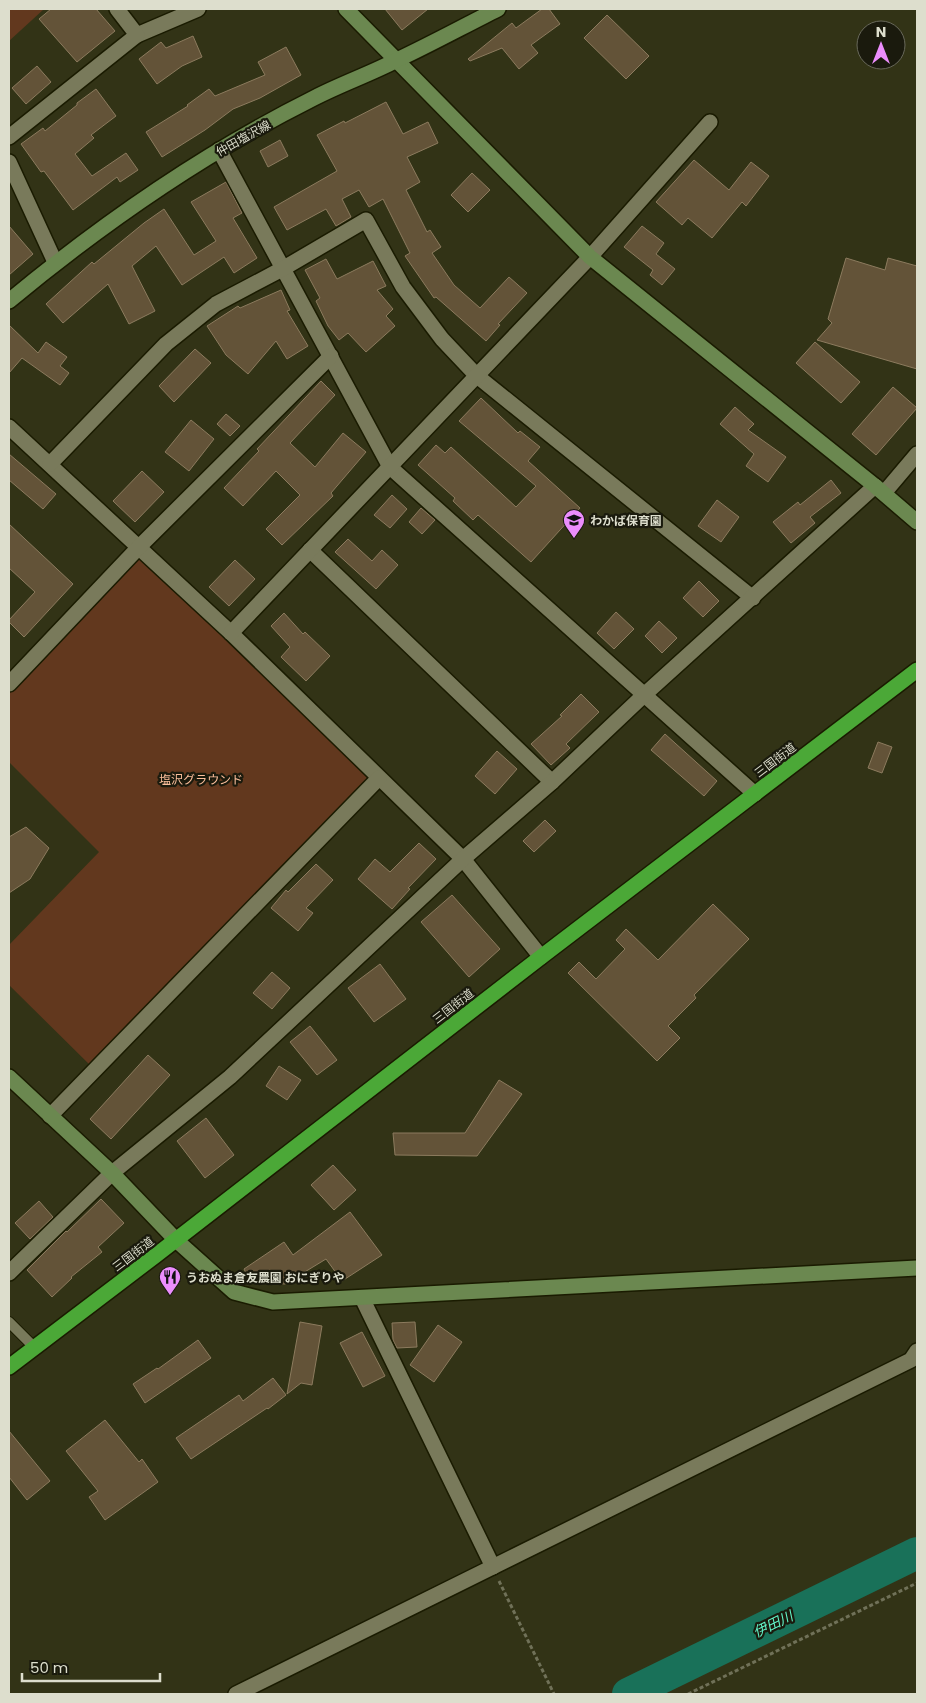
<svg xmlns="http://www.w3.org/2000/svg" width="926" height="1703" viewBox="0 0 926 1703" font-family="Poppins,'Noto Sans JP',sans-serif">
<rect width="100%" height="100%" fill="#323316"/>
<g fill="#62381e">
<path d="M9 9H44L9 41Z"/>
<path d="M139 547 379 778 95 1070 9 985V945L99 852 9 762V684Z"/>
</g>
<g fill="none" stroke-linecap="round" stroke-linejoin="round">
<path stroke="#197159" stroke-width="32" d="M628 1694 917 1553"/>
</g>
<g fill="#635338" stroke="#8c7b5e">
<path d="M51 9H96L115 31 77 62 39 19Z"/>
<path d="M385 9H428L402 30Z"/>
<path d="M542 9H549L560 24 531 45 538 53 519 69 502 48 470 61 468 59 512 23 516 28Z"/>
<path d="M607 15 649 56 626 79 584 38Z"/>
<path d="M193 36 202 57 182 66 157 84 139 59 161 42 166 48Z"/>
<path d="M286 47 301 75 260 98 233 109 205 130 162 157 146 132 188 106 187 105 209 89 215 96 265 75 258 62Z"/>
<path d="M37 66 51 82 26 104 12 88Z"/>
<path d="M96 89 116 116 91 135 94 138 75 154 92 176 126 153 138 170 120 182 117 177 73 210 44 171 41 172 21 144 43 128 45 131 77 105V103Z"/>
<path d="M386 102 403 134 428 122 438 143 407 157 420 182 406 190 427 232 430 230 441 247 432 253 454 285 480 308 509 277 527 293 498 324 500 325 486 341 436 297 434 298 405 256 410 253 383 199 369 207 359 190 342 199 351 217 336 226 326 209 287 230 274 207 337 171 317 135 344 121 345 123Z"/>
<path d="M280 140 288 156 268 167 260 151Z"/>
<path d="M694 160 729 190 751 162 769 176 746 206 742 202 712 238 688 218 682 225 656 202Z"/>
<path d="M472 173 490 190 468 212 451 195Z"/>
<path d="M226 182 242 213 233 218 257 258 234 273 224 257 182 285 156 246 132 266 155 311 129 324 108 284 63 323 46 304 92 262 94 264 144 223 164 209 194 255 216 241 191 202Z"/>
<path d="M9 226 33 254 9 275Z"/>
<path d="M642 226 664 243 656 254 675 269 662 285 650 275 653 270 624 247Z"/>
<path d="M846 258 885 270 888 258 917 266V369L817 340 832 323 828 319Z"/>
<path d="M326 259 337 279 373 261 386 286 377 290 393 309 386 316 395 326 366 352 348 333 339 340 328 326 316 301 320 298 305 270Z"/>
<path d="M281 290 290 310 287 311 308 346 287 359 276 341 248 374 226 355 207 326 238 306 240 308Z"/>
<path d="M9 325 38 353 46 342 67 357 60 366 69 373 60 385 22 358 9 373Z"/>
<path d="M815 342 860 382 841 403 796 363Z"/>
<path d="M195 349 211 363 174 402 159 386Z"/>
<path d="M321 381 335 395 290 443 315 467 343 433 366 452 331 493 333 496 282 545 266 529 300 495 276 471 243 506 224 488 259 451 257 449Z"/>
<path d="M893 387 917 408 876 455 852 434Z"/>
<path d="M481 398 518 433 520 431 540 447 528 461 580 508 531 562 478 515 473 520 453 501 455 498 418 465 436 445 445 453 451 447 516 507 536 486 459 421Z"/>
<path d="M735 407 754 424 748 430 786 457 768 482 746 466 754 454 720 424Z"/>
<path d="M226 414 240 426 230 436 217 424Z"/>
<path d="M191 420 214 439 189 471 165 452Z"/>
<path d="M9 454 56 494 43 509 9 480Z"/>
<path d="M142 471 164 492 135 522 113 501Z"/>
<path d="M831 480 841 493 810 517 815 523 791 543 773 522 798 502 800 505Z"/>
<path d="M392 495 407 509 390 528 374 515Z"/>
<path d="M717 500 739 517 721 542 698 526Z"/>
<path d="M421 508 435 520 422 534 409 522Z"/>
<path d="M9 524 73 584 24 637 9 622V620L35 592 9 568Z"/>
<path d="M348 539 372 561 382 550 398 565 376 589 335 552Z"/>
<path d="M235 560 255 579 229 606 209 587Z"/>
<path d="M699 581 719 601 703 617 683 598Z"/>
<path d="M616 612 634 629 614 649 597 633Z"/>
<path d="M284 613 303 634 305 632 330 656 306 681 281 657 290 647 271 626Z"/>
<path d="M659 621 677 638 662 653 645 636Z"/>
<path d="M581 694 599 712 566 744 570 748 551 765 531 744 562 716 560 715Z"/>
<path d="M665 734 717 781 704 796 651 750Z"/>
<path d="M878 742 892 747 882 773 868 768Z"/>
<path d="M497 751 517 769 495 794 475 776Z"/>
<path d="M545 820 556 831 534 852 523 841Z"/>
<path d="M26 827 49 848 30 879 9 893V837Z"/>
<path d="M419 843 436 859 408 888 410 889 392 909 358 879 375 859 390 872Z"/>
<path d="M316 864 333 880 306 908 313 913 298 931 271 908 286 890 288 892Z"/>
<path d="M452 895 500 949 469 977 421 922Z"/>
<path d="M713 904 749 939 694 995 696 998 668 1026 680 1038 657 1061 568 973 579 962 596 979 625 949 616 940 626 929 658 960Z"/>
<path d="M380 964 406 999 374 1022 348 988Z"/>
<path d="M272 972 290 988 272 1009 253 993Z"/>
<path d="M310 1026 337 1060 317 1075 290 1042Z"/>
<path d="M148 1055 170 1075 111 1139 90 1119Z"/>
<path d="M279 1066 301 1080 287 1100 266 1086Z"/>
<path d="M499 1080 522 1094 477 1156 395 1155 393 1133H465Z"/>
<path d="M206 1118 234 1155 205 1178 177 1141Z"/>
<path d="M333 1165 356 1190 334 1210 311 1185Z"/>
<path d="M101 1199 124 1223 98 1247 102 1252 71 1277 72 1278 52 1297 27 1270 66 1231 67 1232Z"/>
<path d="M39 1201 53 1217 30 1239 15 1223Z"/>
<path d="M350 1212 382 1255 342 1281 326 1259 285 1284 251 1283 244 1269 284 1242 293 1255Z"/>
<path d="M300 1322 322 1326 312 1385 301 1383 287 1394Z"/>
<path d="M415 1322 417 1347 397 1348 393 1340 392 1323Z"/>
<path d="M438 1325 462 1342 434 1382 410 1365Z"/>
<path d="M362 1332 385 1376 363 1387 340 1343Z"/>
<path d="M198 1340 211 1358 145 1403 133 1384 157 1368 158 1369Z"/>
<path d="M273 1378 286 1395 268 1409 267 1408 191 1459 176 1438 239 1395 243 1401Z"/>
<path d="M105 1420 139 1462 142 1459 158 1482 105 1520 89 1497 98 1491 66 1451Z"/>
<path d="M9 1431 50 1481 27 1500 9 1477Z"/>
</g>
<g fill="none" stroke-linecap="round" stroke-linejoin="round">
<g stroke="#1a1b00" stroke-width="12">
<path id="lane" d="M9 1322 34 1347"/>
</g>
<g stroke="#1a1b00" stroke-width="18">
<g id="street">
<path d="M137 35 198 9"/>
<path d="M9 137 137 35 117 9"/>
<path d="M219 150 390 467 755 794"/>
<path d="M9 162 55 262"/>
<path d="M9 427 231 633 463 859 541 957"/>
<path d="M50 464 166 344 216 304 284 268 366 220 403 287 442 339 477 376 753 598"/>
<path d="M884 493 917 454"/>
<path d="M310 550 552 782"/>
<path d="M231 633 590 257 710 122"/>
<path d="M9 684 139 547 331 356"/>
<path d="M50 1116 379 778"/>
<path d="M9 1273 112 1173 230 1077 463 859 552 782 644 695 875 486"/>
<path d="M362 1298 493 1567"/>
<path d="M236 1694 911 1360 917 1351"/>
</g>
</g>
<g stroke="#1a1b00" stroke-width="18">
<g id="secondary">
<path d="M346 9 590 257 875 486 917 522"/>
<path d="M9 301C103 223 204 153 314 98 341 84 370 74 397 60 431 44 464 26 498 9"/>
<path d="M9 1077 112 1173 176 1240 234 1292 273 1302 917 1268"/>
</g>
</g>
<g stroke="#1a1b00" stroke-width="18">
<path id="highway" d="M9 1367 155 1256 541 957 917 670"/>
</g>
<g stroke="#707158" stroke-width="3" stroke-dasharray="4 2.5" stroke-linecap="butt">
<path d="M499 1581 554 1694"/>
<path d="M688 1694 917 1583"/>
</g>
<use href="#lane" stroke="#797a5b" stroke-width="10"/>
<use href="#street" stroke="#797a5b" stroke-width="15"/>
<use href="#secondary" stroke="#6b8850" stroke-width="15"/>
<use href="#highway" stroke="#4ba837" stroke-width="15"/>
</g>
<defs>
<g id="school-pin" transform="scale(1.125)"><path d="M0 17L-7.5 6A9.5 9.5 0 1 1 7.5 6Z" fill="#eb8dfc" stroke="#1a1a0d"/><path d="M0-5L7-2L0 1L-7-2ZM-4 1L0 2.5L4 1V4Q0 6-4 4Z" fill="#111"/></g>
<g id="restaurant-pin" transform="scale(1.125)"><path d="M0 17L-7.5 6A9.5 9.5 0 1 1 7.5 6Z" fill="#eb8dfc" stroke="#1a1a0d"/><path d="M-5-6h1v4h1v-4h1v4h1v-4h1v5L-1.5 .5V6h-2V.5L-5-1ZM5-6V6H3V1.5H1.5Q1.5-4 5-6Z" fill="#111"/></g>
</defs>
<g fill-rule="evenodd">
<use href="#school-pin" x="574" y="520"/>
<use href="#restaurant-pin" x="170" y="1277"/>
</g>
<g text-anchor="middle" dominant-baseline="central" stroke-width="4.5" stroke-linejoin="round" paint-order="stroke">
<g font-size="12" fill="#dddecd" stroke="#1a1a0d">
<text transform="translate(243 138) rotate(-29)">仲田塩沢線</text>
<text transform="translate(775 760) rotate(-37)">三国街道</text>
<text transform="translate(453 1006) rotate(-38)">三国街道</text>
<text transform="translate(133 1254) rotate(-37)">三国街道</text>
</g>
<g font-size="12" font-weight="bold" fill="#dddecd" stroke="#1a1a0d" text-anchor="start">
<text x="590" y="520">わかば保育園</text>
<text x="186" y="1277">うおぬま倉友農園 おにぎりや</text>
</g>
<g font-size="12" fill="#fbbe9b" stroke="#1a1a0d">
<text x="201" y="779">塩沢グラウンド</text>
</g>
<g font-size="14" font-style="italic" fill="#63f6ca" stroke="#1a1a0d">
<text transform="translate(773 1624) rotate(-26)">伊田川</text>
</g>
</g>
<rect width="926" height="1703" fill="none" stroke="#dddecd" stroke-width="20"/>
<g transform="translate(881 45)"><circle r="24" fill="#1a1a0d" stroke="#68685a"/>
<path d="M0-4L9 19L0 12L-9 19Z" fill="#eb8dfc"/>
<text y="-8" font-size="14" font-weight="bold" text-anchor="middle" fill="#dddecd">N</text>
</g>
<path d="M22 1673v8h138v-8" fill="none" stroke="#dddecd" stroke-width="2.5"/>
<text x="30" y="1673" font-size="15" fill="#dddecd" stroke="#1a1a0d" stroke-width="4" paint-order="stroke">50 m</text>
</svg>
